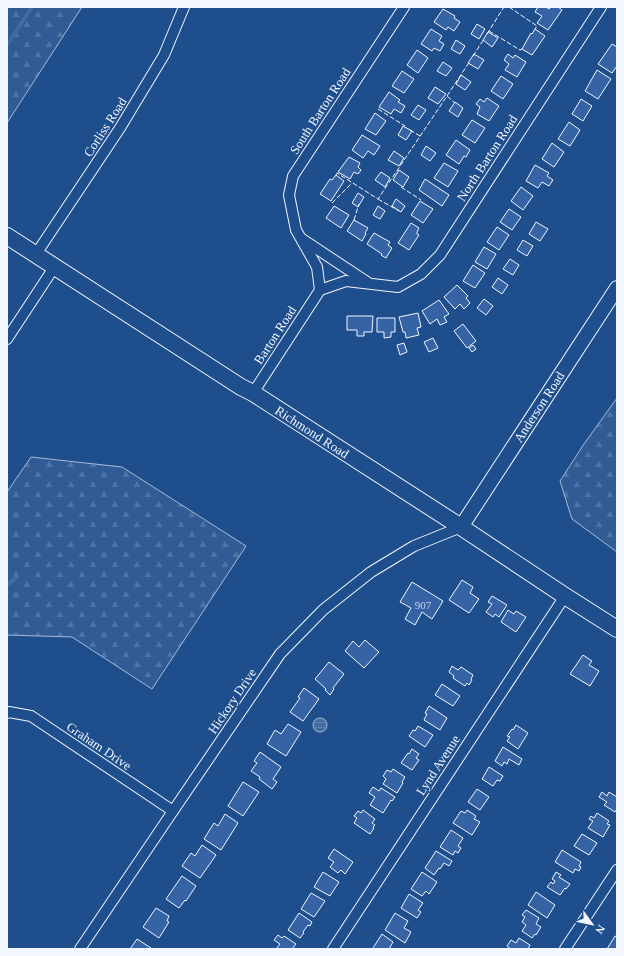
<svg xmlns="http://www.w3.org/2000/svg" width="624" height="956" viewBox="0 0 624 956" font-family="'Times New Roman',serif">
<defs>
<pattern id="forest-firs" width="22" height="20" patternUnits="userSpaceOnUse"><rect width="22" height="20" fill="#305b95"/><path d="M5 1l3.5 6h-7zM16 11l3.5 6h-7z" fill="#4e73a5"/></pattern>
<pattern id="water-rules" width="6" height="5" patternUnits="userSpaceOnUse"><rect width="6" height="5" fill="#446ba0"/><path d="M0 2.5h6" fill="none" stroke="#5f81ae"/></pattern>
</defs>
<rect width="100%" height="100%" fill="#1f4e8c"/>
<g fill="url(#forest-firs)" stroke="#a8bbd7">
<path d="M7 7H82L7 123Z"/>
<path d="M617 398V552L572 519 560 481 584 444Z"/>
<path d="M31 457 122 467 246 546 152 689 72 637 7 635V492Z"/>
</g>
<circle fill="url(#water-rules)" stroke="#a8bbd7" cx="320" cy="725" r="7"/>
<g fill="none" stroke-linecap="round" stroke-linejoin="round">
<g stroke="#446ba0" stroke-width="3.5">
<path d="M7 45 32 7"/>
<path d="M7 585 16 578"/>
</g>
</g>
<g fill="#3563a3" stroke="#f2f6ff">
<path d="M538 7H546L549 9 551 7H558L562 10 548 30 537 23 542 16 535 12Z"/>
<path d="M443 9 455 16 454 18 460 22 454 31 448 27 446 30 434 22Z"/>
<path d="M477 24 485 29 479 39 471 34Z"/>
<path d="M431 29 442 36 439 41 444 44 440 51 434 48 432 51 421 44Z"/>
<path d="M535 29 545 36 532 55 522 49 531 33 532 34Z"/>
<path d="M488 32 498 38 492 47 483 40Z"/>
<path d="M456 40 465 46 460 54 451 49Z"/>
<path d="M612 44 617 47V66L612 73 598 64Z"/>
<path d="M417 50 428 58 418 73 407 65Z"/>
<path d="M474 54 484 60 478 69 468 63Z"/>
<path d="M508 54 513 58 515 55 526 62 517 77 505 70 509 64 504 60Z"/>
<path d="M443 62 452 68 446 76 437 71Z"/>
<path d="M597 70 611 79 598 99 585 91Z"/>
<path d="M402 71 414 79 404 93 392 86Z"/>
<path d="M461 75 471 82 465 90 456 84Z"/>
<path d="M501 76 513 84 503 99 491 91Z"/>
<path d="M435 87 446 94 438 104 428 98Z"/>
<path d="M389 92 400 100 398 102 405 106 401 113 394 109 391 114 379 107Z"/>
<path d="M487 98 499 106 489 121 477 114 480 107 476 104 480 99 484 102Z"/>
<path d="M581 99 592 106 583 121 572 114Z"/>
<path d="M455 102 463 108 458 117 449 111Z"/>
<path d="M418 105 426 110 419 120 411 115Z"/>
<path d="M375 113 386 121 376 135 365 129Z"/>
<path d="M472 120 485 128 475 143 462 135Z"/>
<path d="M569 122 580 130 570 146 558 139Z"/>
<path d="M403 126 412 131 406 140 398 135Z"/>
<path d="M362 135 380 146 374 155 368 151 363 158 352 150Z"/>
<path d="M456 140 470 150 466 157 464 156 459 164 446 155Z"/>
<path d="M552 143 564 152 554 167 542 159Z"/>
<path d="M426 146 436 153 430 161 421 155Z"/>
<path d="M394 151 404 158 399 166 388 160Z"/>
<path d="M349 157 360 163 358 167 361 170 358 174 354 172 350 179 338 172Z"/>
<path d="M444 163 458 171 448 187 434 178Z"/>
<path d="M535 165 549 173 547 176 553 180 549 186 542 182 538 188 526 181Z"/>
<path d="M399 170 409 177 403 187 393 180Z"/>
<path d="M381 172 390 178 385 187 375 180Z"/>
<path d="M336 175 344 181 331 201 320 194 330 179 332 180Z"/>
<path d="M425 179 449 195 442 206 419 190Z"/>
<path d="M521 187 533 196 523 210 511 201Z"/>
<path d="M358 193 364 197 358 207 352 203Z"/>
<path d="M396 199 405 206 401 212 392 206Z"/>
<path d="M420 201 433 209 423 223 411 215Z"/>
<path d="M334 206 349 215 341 228 326 218Z"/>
<path d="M378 206 385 211 380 219 373 215Z"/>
<path d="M509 209 521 217 512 230 500 222Z"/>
<path d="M354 220 368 228 365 233 366 234 362 241 347 231Z"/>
<path d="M536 222 548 229 540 241 529 234Z"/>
<path d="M411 223 419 228 417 232V234L419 235 409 250 398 243Z"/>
<path d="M497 227 509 235 499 250 487 242Z"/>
<path d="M374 233 390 242 388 245 392 248 386 258 381 255 382 254 367 244Z"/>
<path d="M523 240 533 246 527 256 517 250Z"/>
<path d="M484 247 496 254 487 269 475 262Z"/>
<path d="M510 259 519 265 513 275 503 269Z"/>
<path d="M473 265 485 273 475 288 463 281Z"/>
<path d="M498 278 508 285 502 294 492 287Z"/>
<path d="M457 285 468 296 466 298 470 303 464 309 460 304 455 309 444 297Z"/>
<path d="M484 299 493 306 486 315 477 308Z"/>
<path d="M439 300 449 314 444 317 447 322 440 325 437 319 430 324 422 311Z"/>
<path d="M418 313 421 327 417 328 419 335 406 338 405 332H403L399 317Z"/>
<path d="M347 316H373L372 332H364V336H357V330H347Z"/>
<path d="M377 318H395V332H391V337L384 338V332H377Z"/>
<path d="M463 324 476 341 467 348 454 331Z"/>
<path d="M433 338 438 348 429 352 424 342Z"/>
<path d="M404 343 407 352 400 355 397 345Z"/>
<path d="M473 345 476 349 472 352 469 348Z"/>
<path d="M462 580 473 587 470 593 479 599 469 613 449 600Z"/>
<path d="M412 582 443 601 432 619 422 612 415 625 405 619 411 608 400 602Z"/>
<path d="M492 596 507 605 499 617 495 614 493 617 486 612 492 604 488 602Z"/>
<path d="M508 610 514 614 516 611 526 617 516 632 501 622Z"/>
<path d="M365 640 379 652 364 668 345 651 353 641 359 647Z"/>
<path d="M583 655 592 661 589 665 599 671 590 686 570 674Z"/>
<path d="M329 662 344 674 333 688 334 689 330 695 325 690 326 689 315 679Z"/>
<path d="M452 666 458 670 461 667 473 675 471 679 472 680 469 685 467 683 465 686 453 678 454 676 449 672Z"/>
<path d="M442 684 460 696 453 706 435 695Z"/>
<path d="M304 688 319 699 303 721 290 712 300 698 298 697Z"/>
<path d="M429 706 447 718 440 730 424 720 427 714 425 713Z"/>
<path d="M288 724 301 732 286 756 267 744 275 730 281 734Z"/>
<path d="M516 725 528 733 518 749 507 741 510 737 507 736 512 729 513 730Z"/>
<path d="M418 726 433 735 425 747 409 736 413 730 415 731Z"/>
<path d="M503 747 522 759 519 765 509 759 507 764 504 762 502 766 495 761Z"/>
<path d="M412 749 419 754 416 758 419 760 412 770 401 763 408 753 409 754Z"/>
<path d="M260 752 281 767 273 779 277 782 272 789 259 779 260 777 251 771 257 763 254 761Z"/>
<path d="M489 767 503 776 500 781 497 780 493 786 482 779Z"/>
<path d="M393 769 405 777 402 782 403 783 397 793 383 784 386 779 383 776 387 770 391 772Z"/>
<path d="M243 782 259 792 243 816 228 806Z"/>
<path d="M373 787 379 791 381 788 395 797 392 801 391 800 383 813 370 805 375 797 369 793Z"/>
<path d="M477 789 489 797 480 810 468 802Z"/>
<path d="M602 792 607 796 609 792 617 797V809L615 812 604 805 607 802 599 797Z"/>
<path d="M363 810 375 819 372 823 375 825 373 827 374 828 370 834 354 823 357 818 354 816 358 811 361 813Z"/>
<path d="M467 810 476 816 474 819 480 822 472 835 453 823 461 811 465 813Z"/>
<path d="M597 813 609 821 607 824 610 825 603 837 588 828 593 821 589 819 591 816 594 818Z"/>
<path d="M225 814 238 823 221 850 204 839 214 823 218 826Z"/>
<path d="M451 830 463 838 458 846 461 848 458 853 455 851 453 855 440 847Z"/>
<path d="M582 834 597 843 589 855 574 846Z"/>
<path d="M202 845 216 855 200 878 182 866 191 853 195 856Z"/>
<path d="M334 849 353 862 345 874 341 870 338 873 330 867 334 862 328 858Z"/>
<path d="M562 850 581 862 579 866 581 867 579 871 575 869 573 873 555 862Z"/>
<path d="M436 851 452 861 449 866 444 863 440 869 439 868 434 875 425 868Z"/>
<path d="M323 872 339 882 330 896 314 887Z"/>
<path d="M422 872 437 882 429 894 426 891 422 896 411 889Z"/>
<path d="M556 872 561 875 559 877 570 884 566 889 565 888 560 895 547 887 551 882 553 884 555 881 552 879Z"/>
<path d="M182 876 196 886 186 901 185 900 179 908 166 899Z"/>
<path d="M536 892 555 905 547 918 528 905Z"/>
<path d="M311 893 325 901 314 917 301 909Z"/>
<path d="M409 894 423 903 418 910 421 912 417 918 401 908Z"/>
<path d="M156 908 169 916 167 921 169 922 159 938 143 927Z"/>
<path d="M526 910 539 918 536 924 541 927 536 935 535 934 532 938 522 931 526 925 522 922 525 917 522 915Z"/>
<path d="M299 913 312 922 310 926 308 925 303 932 304 933 300 938 288 930Z"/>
<path d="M395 913 408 921 404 928 411 932 405 943 385 930Z"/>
<path d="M382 934 393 942 389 949H374L373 948Z"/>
<path d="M278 935 282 938 284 936 296 944 292 949H276L280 944 274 940Z"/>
<path d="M615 936 617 937V949H607Z"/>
<path d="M519 938 530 945 528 949H511L507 946 511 940 516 943Z"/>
<path d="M137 939 151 948V949H130Z"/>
</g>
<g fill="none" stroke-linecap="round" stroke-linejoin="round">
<g stroke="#f2f6ff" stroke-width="12">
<g id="street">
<path d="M302 239 367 282"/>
<path d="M36 254 120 128 164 55 184 7"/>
<path d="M320 290 346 281 398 287 421 274 440 255 601 7"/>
<path d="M320 290 317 267 296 230 289 195 293 176 404 7"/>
<path d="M7 339 55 266"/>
<path d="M253 393 320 290"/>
<path d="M7 713 9 712 31 716 173 811"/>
<path d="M80 949 173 811 280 654 323 610 371 572 414 546 461 527"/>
<path d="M333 949 565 596"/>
<path d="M565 949 617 870"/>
</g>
</g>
<g stroke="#f2f6ff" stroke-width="16">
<path id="secondary" d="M461 527 617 288"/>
</g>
<g stroke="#f2f6ff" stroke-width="18">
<path id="primary" d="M7 236 241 387 253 393 461 527 565 596 617 629"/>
</g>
<use href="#street" stroke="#1f4e8c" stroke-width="10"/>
<use href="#secondary" stroke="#1f4e8c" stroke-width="14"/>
<use href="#primary" stroke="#1f4e8c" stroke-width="16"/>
<g stroke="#f2f6ff" stroke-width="1" stroke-dasharray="5 2" stroke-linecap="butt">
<path d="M509 7 537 26 535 29"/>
<path d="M489 31 520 50 522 49"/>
<path d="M487 34 504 7"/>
<path d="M473 56 484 39"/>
<path d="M447 96 470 61"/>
<path d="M378 109 405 126"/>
<path d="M410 130 420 136"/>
<path d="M336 175 337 173 378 199 447 96 455 103"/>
<path d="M401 187 421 200"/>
<path d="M378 199 399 211"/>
<path d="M332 203 352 183"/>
<path d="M354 220 358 207 359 204"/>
</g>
</g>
<g text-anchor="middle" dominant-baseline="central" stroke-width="3" stroke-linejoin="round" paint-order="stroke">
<g font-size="11" fill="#c3d1e8">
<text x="423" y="605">907</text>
</g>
<g font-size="13" fill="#f2f6ff" stroke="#1f4e8c">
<text transform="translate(320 111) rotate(-57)">South Barton Road</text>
<text transform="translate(105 127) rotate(-57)">Corliss Road</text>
<text transform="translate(487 158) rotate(-57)">North Barton Road</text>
<text transform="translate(275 335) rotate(-57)">Barton Road</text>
<text transform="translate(539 407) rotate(-57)">Anderson Road</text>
<text transform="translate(312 432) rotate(33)">Richmond Road</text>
<text transform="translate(232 701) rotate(-56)">Hickory Drive</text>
<text transform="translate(99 746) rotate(34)">Graham Drive</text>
<text transform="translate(438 765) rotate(-57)">Lynd Avenue</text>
</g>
</g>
<rect width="624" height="956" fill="none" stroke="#f2f6ff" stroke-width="16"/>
<g transform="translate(592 924) rotate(123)" stroke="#1f4e8c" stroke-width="3" paint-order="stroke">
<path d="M0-3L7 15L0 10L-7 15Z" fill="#f2f6ff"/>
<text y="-6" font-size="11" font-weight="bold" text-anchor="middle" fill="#f2f6ff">N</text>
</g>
</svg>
